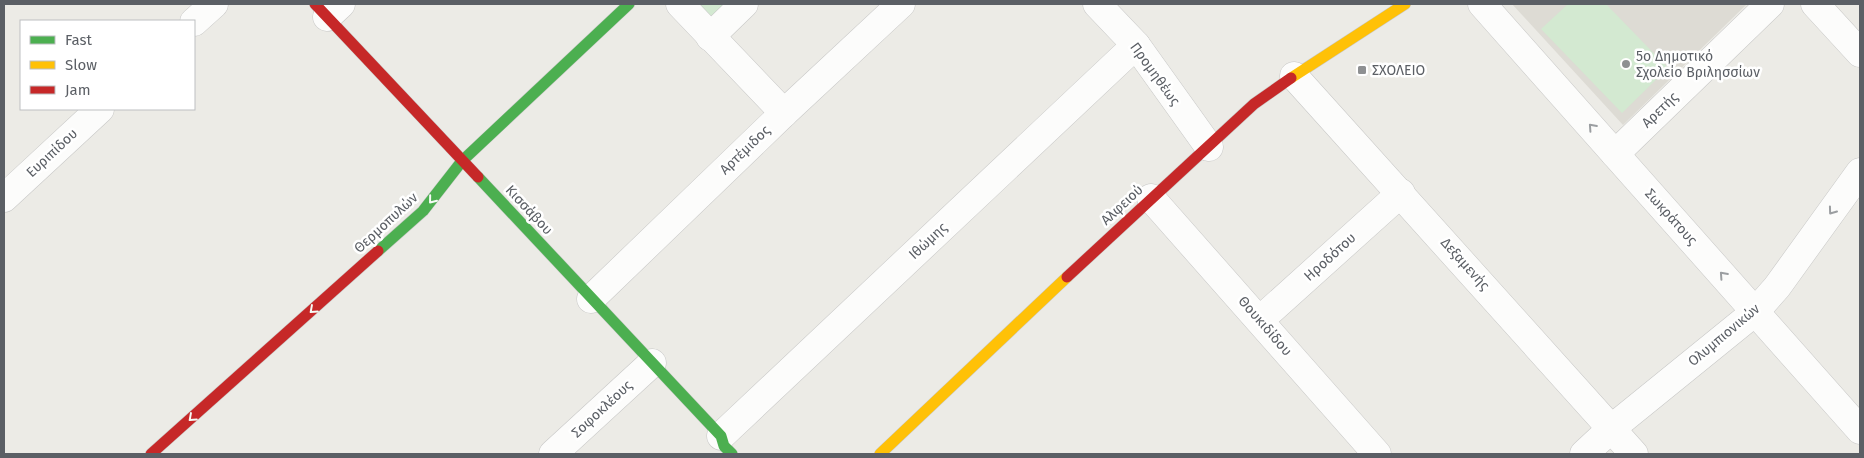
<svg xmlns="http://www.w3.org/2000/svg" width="1864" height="458" viewBox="0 0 1864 458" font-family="'Fira Sans',sans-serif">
<rect width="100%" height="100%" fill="#ecebe6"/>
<path fill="#dddbd4" d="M1512 4H1747L1623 125Z"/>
<g fill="#d3e9d1">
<path d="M696 4H736L715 25Z"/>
<path d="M1568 4H1606L1668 68 1622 113 1541 29Z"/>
</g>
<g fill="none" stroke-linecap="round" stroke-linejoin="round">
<g stroke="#c8c8c7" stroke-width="29">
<g id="street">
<path d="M680 4 784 113"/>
<path d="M1097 4 1136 45 1209 147"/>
<path d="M1482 4 1860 430"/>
<path d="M1815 4 1860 53"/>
<path d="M327 17 341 4"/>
<path d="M194 22 214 4"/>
<path d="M710 37 744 4"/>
<path d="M1294 76 1634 454"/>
<path d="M1615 154 1770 4"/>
<path d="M4 198 100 109"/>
<path d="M1151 198 1377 454"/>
<path d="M591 299 784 113 901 4"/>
<path d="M1260 320 1401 193"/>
<path d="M721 436 1136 45"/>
<path d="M553 454 652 363"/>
<path d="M1584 454 1612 428 1755 312 1777 287 1860 172"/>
</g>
</g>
<g stroke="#c8c9c8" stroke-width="12">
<g id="fast">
<path d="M478 177 721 436 724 446 732 454"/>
<path d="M378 251 423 211 462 161 629 4"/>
</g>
</g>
<g stroke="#c8c9c8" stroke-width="12">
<g id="slow">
<path d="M1291 78 1405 4"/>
<path d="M880 454 1067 277"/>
</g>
</g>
<g stroke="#c8c9c8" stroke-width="12">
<g id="jam">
<path d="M315 4 478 177"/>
<path d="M1067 277 1254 104 1291 78"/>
<path d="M151 454 378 251"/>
</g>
</g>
<use href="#street" stroke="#fcfcfb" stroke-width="28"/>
<use href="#fast" stroke="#4caf50" stroke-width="11"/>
<use href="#slow" stroke="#ffc107" stroke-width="11"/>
<use href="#jam" stroke="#c62828" stroke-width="11"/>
</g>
<defs><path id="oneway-chevron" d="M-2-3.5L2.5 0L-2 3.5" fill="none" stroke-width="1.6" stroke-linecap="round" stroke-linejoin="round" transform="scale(1.25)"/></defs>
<g stroke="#9b9ea1">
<use href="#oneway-chevron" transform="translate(1592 127) rotate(-132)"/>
<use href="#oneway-chevron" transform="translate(1832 211) rotate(126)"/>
<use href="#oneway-chevron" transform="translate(1723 275) rotate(-132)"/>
</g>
<g stroke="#f6fbf6">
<use href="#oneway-chevron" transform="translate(432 200) rotate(129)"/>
<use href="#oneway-chevron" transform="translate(313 310) rotate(138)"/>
<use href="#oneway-chevron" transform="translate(192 418) rotate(138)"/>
</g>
<g fill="#8e9092" stroke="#fff" stroke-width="2">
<circle cx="1626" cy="64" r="5"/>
<rect x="1357" y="65" width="10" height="10" rx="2.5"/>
</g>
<g text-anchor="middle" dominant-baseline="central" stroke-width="5" stroke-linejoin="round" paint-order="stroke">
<g font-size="14" fill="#5b5f65" stroke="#fff" text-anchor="start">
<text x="1636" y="56">5ο Δημοτικό<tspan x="1636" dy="16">Σχολείο Βριλησσίων</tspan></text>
<text x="1372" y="70">ΣΧΟΛΕΙΟ</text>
</g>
<g font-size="14" fill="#5b5f65" stroke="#fff">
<text transform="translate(1155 74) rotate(54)">Προμηθέως</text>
<text transform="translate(1660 110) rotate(-44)">Αρετής</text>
<text transform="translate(745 150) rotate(-44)">Αρτέμιδος</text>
<text transform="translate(52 153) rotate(-43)">Ευριπίδου</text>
<text transform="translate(1122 205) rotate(-43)">Αλφειού</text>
<text transform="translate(529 210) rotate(47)">Κισσάβου</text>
<text transform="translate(1671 217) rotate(48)">Σωκράτους</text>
<text transform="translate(386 223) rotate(-43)">Θερμοπυλών</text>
<text transform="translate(928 241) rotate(-43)">Ιθώμης</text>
<text transform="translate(1330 257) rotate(-42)">Ηροδότου</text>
<text transform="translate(1465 264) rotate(48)">Δεξαμενής</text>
<text transform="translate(1265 326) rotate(49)">Θουκιδίδου</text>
<text transform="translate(1724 335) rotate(-40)">Ολυμπιονικών</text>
<text transform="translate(602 409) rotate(-43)">Σοφοκλέους</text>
</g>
</g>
<rect width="1864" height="458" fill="none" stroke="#5b5f65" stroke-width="10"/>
<rect x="20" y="20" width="175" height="90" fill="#ffffff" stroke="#bdbfc1"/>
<rect x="30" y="36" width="25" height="8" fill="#4caf50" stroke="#bdbfc1"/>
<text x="65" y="45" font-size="15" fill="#5b5f65">Fast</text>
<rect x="30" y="61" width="25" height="8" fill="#ffc107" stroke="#bdbfc1"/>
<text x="65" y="70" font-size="15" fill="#5b5f65">Slow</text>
<rect x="30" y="86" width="25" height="8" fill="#c62828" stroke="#bdbfc1"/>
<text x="65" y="95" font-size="15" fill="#5b5f65">Jam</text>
</svg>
